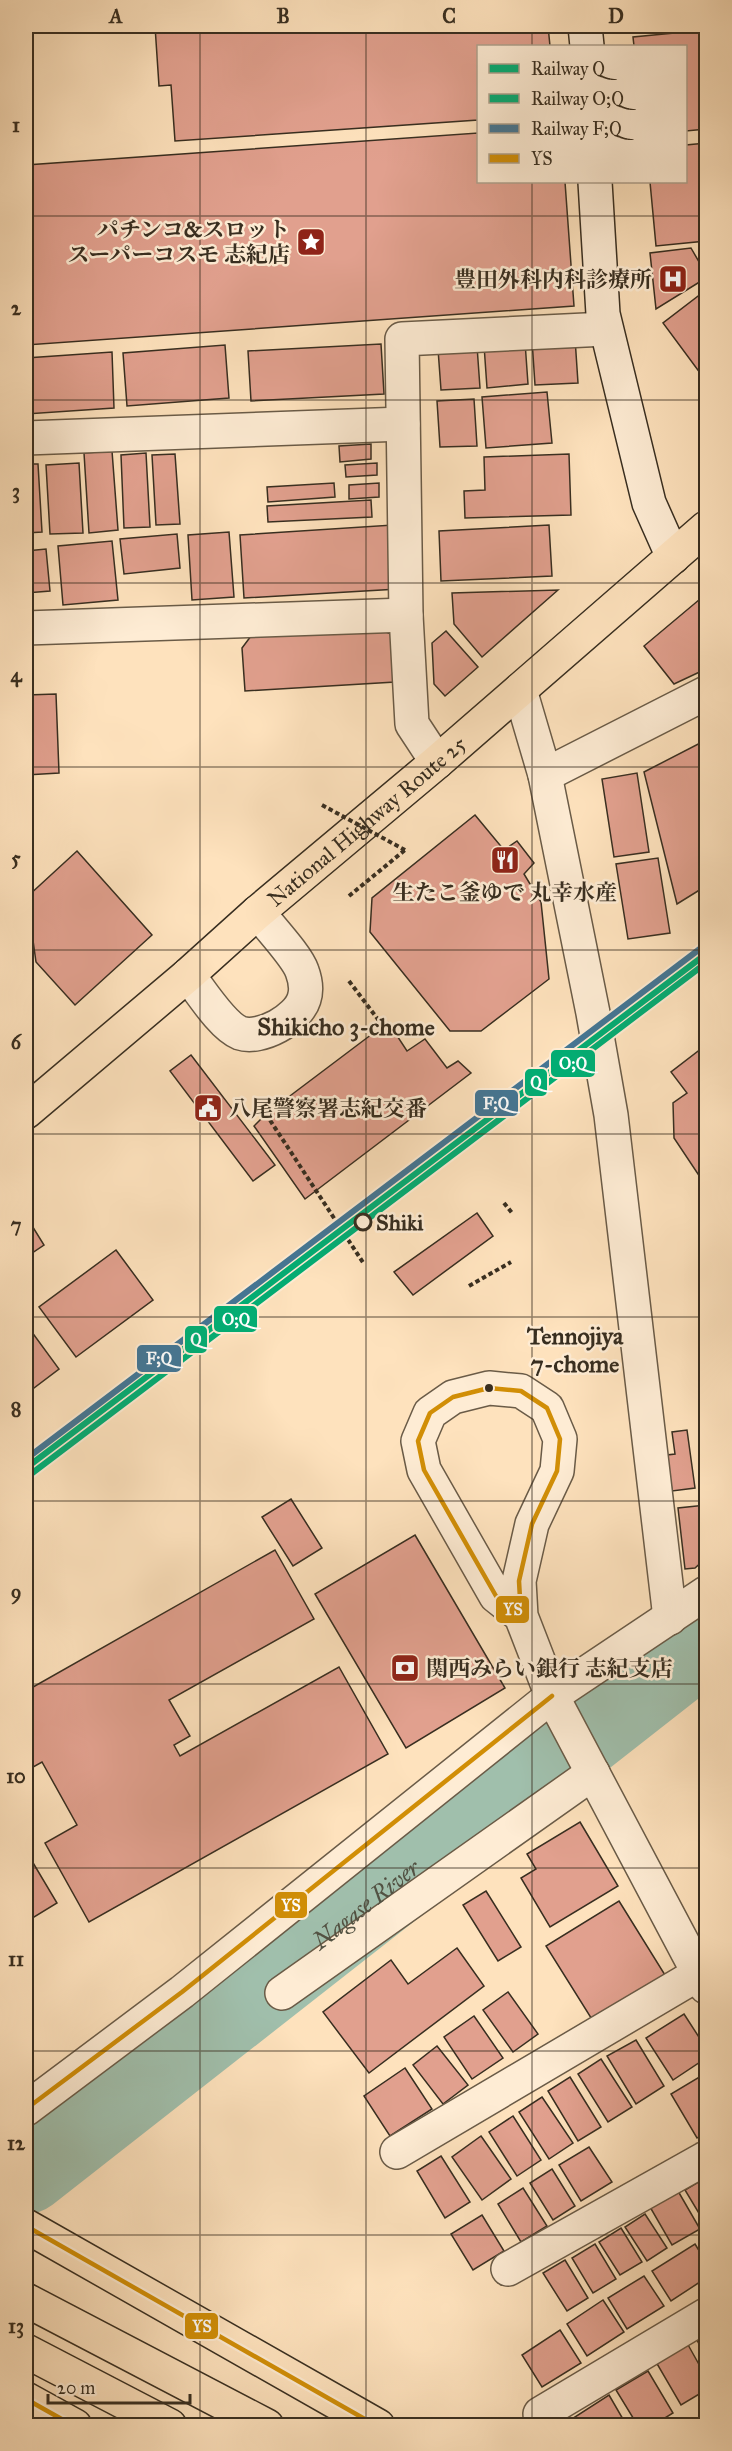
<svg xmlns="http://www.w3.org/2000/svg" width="732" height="2451" viewBox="0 0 732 2451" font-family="'IM FELL Great Primer','Noto Serif JP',serif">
<rect width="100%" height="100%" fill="#fee2bd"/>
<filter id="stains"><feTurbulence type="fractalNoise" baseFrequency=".00333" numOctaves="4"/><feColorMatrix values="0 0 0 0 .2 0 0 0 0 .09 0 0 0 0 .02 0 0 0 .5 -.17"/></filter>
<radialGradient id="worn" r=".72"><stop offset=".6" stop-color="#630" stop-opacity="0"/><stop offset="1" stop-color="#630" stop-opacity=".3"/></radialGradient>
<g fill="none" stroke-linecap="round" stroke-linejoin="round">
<path stroke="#a0bfac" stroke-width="86" id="s1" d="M26 2171 706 1638"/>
</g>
<g fill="#e1a08e" stroke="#382e20" stroke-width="1.5">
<path d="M155 26H548L550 46H478V120L175 141 171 85 159 86Z"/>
<path d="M706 30V129L686 131V46H634L633 37Z"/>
<path d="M478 133V182H565L574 306 26 345V165Z"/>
<path d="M706 143V241L656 246 650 182H686V145Z"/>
<path d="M691 248 706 274V278L656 309 650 253Z"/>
<path d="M706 290V381L663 323Z"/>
<path d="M575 338 578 383 535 385 532 340Z"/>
<path d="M525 342 528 384 487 388 484 345Z"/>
<path d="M381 344 384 394 251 401 248 351Z"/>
<path d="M225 345 229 398 127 406 123 353Z"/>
<path d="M477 346 480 388 441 390 438 349Z"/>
<path d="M112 352 114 408 26 414V358Z"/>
<path d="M547 392 552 443 486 448 482 397Z"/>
<path d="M474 399 477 446 440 447 437 401Z"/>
<path d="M371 444V459L340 462 339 446Z"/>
<path d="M112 451 118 530 89 533 84 453Z"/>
<path d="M146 453 150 527 124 528 121 455Z"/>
<path d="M175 454 180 524 156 525 152 455Z"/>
<path d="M569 454 571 515 465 518 464 491 485 490 484 457Z"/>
<path d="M79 463 83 533 50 534 46 465Z"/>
<path d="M377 463V475L346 477 345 465Z"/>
<path d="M26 464H38L42 532 26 533Z"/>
<path d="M334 483 335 497 268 502 267 487Z"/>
<path d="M379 483V497L349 499V485Z"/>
<path d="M371 500 372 517 268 522 267 506Z"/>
<path d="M393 525 398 589 244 598 240 535Z"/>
<path d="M549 525 552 576 441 581 439 531Z"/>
<path d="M229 532 234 597 192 600 188 535Z"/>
<path d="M177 534 180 568 124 574 120 539Z"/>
<path d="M112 541 118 600 63 605 58 546Z"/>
<path d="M46 549 50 591 26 593V551Z"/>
<path d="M558 590 482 657 454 624 452 593Z"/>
<path d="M706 594V669L674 684 644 646Z"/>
<path d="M381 630 391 634 395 682 245 691 242 648 251 636Z"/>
<path d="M446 631 478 667 445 696 434 684 432 643Z"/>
<path d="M56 694 59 773 26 775V695Z"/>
<path d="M706 740V886L677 904 644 772Z"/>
<path d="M637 773 649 852 614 857 602 779Z"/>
<path d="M475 815 504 850 517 841 534 863 524 874 541 902 549 979 481 1031H450L370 932 372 898Z"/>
<path d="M77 851 152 935 75 1005 36 962 27 897Z"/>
<path d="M658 858 670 933 628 939 616 864Z"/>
<path d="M388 1022 407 1051 425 1039 447 1068 458 1061 471 1073 305 1199 254 1126 266 1114Z"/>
<path d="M706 1045V1186L674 1138 673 1103 687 1093 671 1072Z"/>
<path d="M191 1055 275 1165 253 1181 170 1071Z"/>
<path d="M477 1213 493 1236 413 1295 394 1272Z"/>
<path d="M26 1216 44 1245 26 1257Z"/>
<path d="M116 1250 153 1300 76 1357 39 1307Z"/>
<path d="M26 1324 59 1369 26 1394Z"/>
<path d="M687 1430 695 1488 672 1491 667 1455 675 1454 672 1432Z"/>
<path d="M706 1442V1495H705L699 1443Z"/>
<path d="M291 1499 322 1548 293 1566 262 1517Z"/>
<path d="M706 1505V1558L695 1568 685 1569 678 1508Z"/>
<path d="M415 1535 505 1688 406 1748 315 1594Z"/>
<path d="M275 1550 314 1619 169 1700 190 1736 174 1745 180 1756 339 1667 388 1754 89 1922 45 1843 77 1825 42 1762 26 1771V1691Z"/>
<path d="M580 1822 618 1886 550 1927 521 1878 536 1869 527 1854Z"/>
<path d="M26 1851 57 1903 26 1922Z"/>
<path d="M486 1891 521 1947 498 1961 463 1905Z"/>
<path d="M619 1901 665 1975 593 2021 546 1946Z"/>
<path d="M457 1948 484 1986 369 2073 323 2012 391 1960 408 1984Z"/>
<path d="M508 1992 538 2034 513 2052 483 2010Z"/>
<path d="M684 2014 706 2048V2058L673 2080 646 2038Z"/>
<path d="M474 2016 503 2058 472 2079 444 2037Z"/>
<path d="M636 2040 664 2086 636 2104 607 2056Z"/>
<path d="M437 2046 468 2085 443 2104 413 2065Z"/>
<path d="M601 2059 632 2107 608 2122 578 2074Z"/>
<path d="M405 2068 432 2109 390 2136 364 2096Z"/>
<path d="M706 2073V2132L697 2138 671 2094Z"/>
<path d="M570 2077 601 2127 578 2141 548 2091Z"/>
<path d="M542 2097 573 2143 549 2159 519 2112Z"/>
<path d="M513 2116 541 2160 517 2176 489 2132Z"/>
<path d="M481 2136 511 2179 482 2200 452 2157Z"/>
<path d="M589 2147 612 2182 581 2201 559 2165Z"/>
<path d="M441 2156 470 2202 445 2218 417 2171Z"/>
<path d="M552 2169 575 2206 553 2220 530 2183Z"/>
<path d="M705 2178 706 2181V2225L685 2190Z"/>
<path d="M523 2188 547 2226 521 2242 498 2204Z"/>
<path d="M678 2191 700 2229 672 2245 650 2207Z"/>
<path d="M645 2214 667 2248 647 2261 625 2227Z"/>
<path d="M482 2215 504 2251 473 2270 451 2234Z"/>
<path d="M621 2228 642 2262 620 2275 599 2242Z"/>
<path d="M595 2244 616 2279 593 2293 572 2258Z"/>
<path d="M695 2244 706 2262V2278L671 2301 652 2271Z"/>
<path d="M565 2260 588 2298 567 2311 543 2273Z"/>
<path d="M644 2276 664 2306 627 2329 608 2298Z"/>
<path d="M603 2300 624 2332 587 2356 567 2324Z"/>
<path d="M706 2329V2358L695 2336Z"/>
<path d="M560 2330 581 2363 542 2387 522 2355Z"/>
<path d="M687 2343 706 2377V2390L681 2405 656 2362Z"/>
<path d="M648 2371 673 2413 652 2426H638L616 2390Z"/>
<path d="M609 2395 627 2426H565L564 2424Z"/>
</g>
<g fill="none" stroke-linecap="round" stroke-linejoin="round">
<g stroke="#6a5b47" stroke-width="36">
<g id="street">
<path d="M26 438 403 424"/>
<path d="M26 628 406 615"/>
<path d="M520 690 545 775 593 1013 611 1115 670 1618"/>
<path d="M437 762 412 724 406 615 402 339 606 329"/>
<path d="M545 775 706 693"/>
<path d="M188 975C200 990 222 1026 240 1033 261 1040 298 1019 304 999 307 990 305 979 302 971 297 956 269 927 258 912"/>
<path d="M521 1616 496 1596 424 1470 418 1441 430 1413 453 1397 489 1388 521 1391 547 1408 560 1439 557 1471 532 1524 519 1581 521 1616 552 1696 706 1987"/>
<path d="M282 1993 593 1773"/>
<path d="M26 2109 182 1992 552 1696 706 1593"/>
<path d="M397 2152 700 1973"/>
<path d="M508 2269 706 2158"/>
<path d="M540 2414 706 2315"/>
</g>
</g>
<g stroke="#382e20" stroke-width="36">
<g id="secondary">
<path d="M585 26 587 46"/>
<path d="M595 182 603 314 649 503 673 557"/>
</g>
</g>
<g stroke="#382e20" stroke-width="36">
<g id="highway">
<path id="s2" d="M26 1112 188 975 258 912 437 762 706 528"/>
<path d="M26 2226 378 2426"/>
<path d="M26 2300 267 2426"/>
<path d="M26 2351 170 2426"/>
<path d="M26 2399 75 2426"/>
</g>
</g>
<g stroke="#382e20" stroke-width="4" stroke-dasharray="4.5 3" stroke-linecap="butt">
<path d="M349 896 405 850"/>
<path d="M349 981 383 1026"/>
<path d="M266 1114 364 1264"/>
<path d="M504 1203 512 1213"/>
<path d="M469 1286 511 1262"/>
</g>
<use href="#street" stroke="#feecd4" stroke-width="33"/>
<use href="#secondary" stroke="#feecd4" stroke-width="33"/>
<use href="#highway" stroke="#fee2bd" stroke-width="33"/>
<path stroke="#382e20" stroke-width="4" stroke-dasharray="4.5 3" stroke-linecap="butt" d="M322 805 405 850"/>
<g stroke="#feecd4" stroke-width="9">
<g id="bus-1">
<path d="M489 1388 521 1391 547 1408 560 1439 557 1471 532 1524 519 1581 521 1616 496 1596 424 1470 418 1441 430 1413 453 1397Z"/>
<path d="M26 2109 182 1992 552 1696"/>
<path d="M26 2226 377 2426"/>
<path d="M26 2399 74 2426"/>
</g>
</g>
<use href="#bus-1" stroke="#d18e06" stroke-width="4.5"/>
<g stroke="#feecd4" stroke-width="10">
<path id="rail-1" d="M26 1468 706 954"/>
</g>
<g stroke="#feecd4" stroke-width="10">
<path id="rail-2" d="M31 1474 706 963"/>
</g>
<g stroke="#feecd4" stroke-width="10">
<path id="rail-3" d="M26 1459 701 948"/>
</g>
<use href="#rail-1" stroke="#02ad73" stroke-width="6"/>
<use href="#rail-2" stroke="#02ad73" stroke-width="6"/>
<use href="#rail-3" stroke="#447694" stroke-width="6"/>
</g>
<path fill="none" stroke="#382e20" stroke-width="1.5" stroke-opacity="0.55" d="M200 26V2426M366 26V2426M532 26V46M532 182V2426M26 216H706M26 400H706M26 583H706M26 767H706M26 950H706M26 1134H706M26 1317H706M26 1501H706M26 1684H706M26 1868H706M26 2051H706M26 2235H706"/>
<defs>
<g id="sight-square" transform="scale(1.5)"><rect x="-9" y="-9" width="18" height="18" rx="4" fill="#8f2418" stroke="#feecd4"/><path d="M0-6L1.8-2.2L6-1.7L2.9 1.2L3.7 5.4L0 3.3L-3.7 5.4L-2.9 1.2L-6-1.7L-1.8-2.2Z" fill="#fff"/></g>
<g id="hospital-square" transform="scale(1.5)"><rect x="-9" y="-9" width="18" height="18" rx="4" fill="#8f2418" stroke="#feecd4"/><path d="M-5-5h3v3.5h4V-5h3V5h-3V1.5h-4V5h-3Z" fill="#fff"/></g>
<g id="restaurant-square" transform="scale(1.5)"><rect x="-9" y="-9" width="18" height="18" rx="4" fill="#8f2418" stroke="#feecd4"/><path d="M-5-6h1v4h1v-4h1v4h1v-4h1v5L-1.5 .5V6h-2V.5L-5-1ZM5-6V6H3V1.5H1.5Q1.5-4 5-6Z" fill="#fff"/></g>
<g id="civic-square" transform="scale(1.5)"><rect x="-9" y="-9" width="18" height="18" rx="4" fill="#8f2418" stroke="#feecd4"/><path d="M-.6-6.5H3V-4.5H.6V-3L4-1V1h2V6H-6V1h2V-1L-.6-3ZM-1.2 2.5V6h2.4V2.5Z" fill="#fff"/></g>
<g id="bank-square" transform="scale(1.5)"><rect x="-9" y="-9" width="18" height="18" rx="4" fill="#8f2418" stroke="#feecd4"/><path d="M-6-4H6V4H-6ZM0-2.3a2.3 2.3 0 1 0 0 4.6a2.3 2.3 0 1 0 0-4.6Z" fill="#fff"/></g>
</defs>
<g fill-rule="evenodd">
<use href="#sight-square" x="311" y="242"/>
<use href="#hospital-square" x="673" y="279"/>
<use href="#restaurant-square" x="505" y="860"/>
<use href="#civic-square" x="208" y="1108"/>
<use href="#bank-square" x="405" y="1668"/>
</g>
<circle fill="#feecd4" stroke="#382e20" stroke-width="3" cx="363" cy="1222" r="8"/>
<circle fill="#382e20" stroke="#feecd4" stroke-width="2" cx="489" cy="1388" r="5"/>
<g text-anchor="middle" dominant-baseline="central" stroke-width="5" stroke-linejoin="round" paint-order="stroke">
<g font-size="22" font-weight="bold" fill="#382e20" stroke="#feecd4" text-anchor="end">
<text x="290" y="229">パチンコ&amp;スロット<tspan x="290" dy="25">スーパーコスモ 志紀店</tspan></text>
<text x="652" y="279">豊田外科内科診療所</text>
<text x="505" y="892" text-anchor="middle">生たこ釜ゆで 丸幸水産</text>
<text x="229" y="1108" text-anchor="start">八尾警察署志紀交番</text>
<text x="426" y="1668" text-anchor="start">関西みらい銀行 志紀支店</text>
</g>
<g font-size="22" fill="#382e20" stroke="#feecd4">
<text stroke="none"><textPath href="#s2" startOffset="448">National Highway Route 25</textPath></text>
</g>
<g font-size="22" font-weight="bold" fill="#382e20" stroke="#feecd4" text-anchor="start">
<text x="376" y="1222">Shiki</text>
</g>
<g font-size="24" font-weight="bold" fill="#382e20" stroke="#feecd4">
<text x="346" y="1027">Shikicho 3-chome</text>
<text x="575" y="1336">Tennojiya<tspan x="575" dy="28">7-chome</tspan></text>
</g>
<g font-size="24" font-style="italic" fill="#525243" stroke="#feecd4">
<text stroke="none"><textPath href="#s1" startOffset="432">Nagase River</textPath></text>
</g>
</g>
<g stroke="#feecd4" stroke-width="2">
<rect x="550" y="1049" width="46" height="29" rx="6" fill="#02ad73"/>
<rect x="524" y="1068" width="24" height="29" rx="6" fill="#02ad73"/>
<rect x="474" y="1089" width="45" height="28" rx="6" fill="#447694"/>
<rect x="213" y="1305" width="45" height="28" rx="6" fill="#02ad73"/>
<rect x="184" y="1325" width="24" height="29" rx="6" fill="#02ad73"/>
<rect x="136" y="1344" width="46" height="29" rx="6" fill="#447694"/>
<rect x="495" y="1595" width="35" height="29" rx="6" fill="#d18e06"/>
<rect x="274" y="1891" width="34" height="28" rx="6" fill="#d18e06"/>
<rect x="184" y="2312" width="35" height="28" rx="6" fill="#d18e06"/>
</g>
<g font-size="16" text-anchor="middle" font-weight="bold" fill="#fff">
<text x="573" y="1069">O;Q</text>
<text x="536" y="1088">Q</text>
<text x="496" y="1109">F;Q</text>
<text x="236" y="1325">O;Q</text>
<text x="196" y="1345">Q</text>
<text x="159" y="1364">F;Q</text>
<text x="513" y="1615">YS</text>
<text x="291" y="1911">YS</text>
<text x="202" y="2332">YS</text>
</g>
<rect width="732" height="2451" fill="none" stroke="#fee2bd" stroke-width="66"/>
<rect x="477" y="45" width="210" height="138" fill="#feecd4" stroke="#afa08c" stroke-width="1.5"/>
<rect x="489" y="64" width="30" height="9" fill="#02ad73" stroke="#afa08c" stroke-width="1.5"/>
<text x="531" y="75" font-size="18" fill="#382e20">Railway Q</text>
<rect x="489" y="94" width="30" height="9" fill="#02ad73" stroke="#afa08c" stroke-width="1.5"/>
<text x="531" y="105" font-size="18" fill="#382e20">Railway O;Q</text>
<rect x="489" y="124" width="30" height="9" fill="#447694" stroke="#afa08c" stroke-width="1.5"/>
<text x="531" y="135" font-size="18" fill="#382e20">Railway F;Q</text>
<rect x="489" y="154" width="30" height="9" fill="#d18e06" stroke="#afa08c" stroke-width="1.5"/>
<text x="531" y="165" font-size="18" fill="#382e20">YS</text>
<path d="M48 2394v9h142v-9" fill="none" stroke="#382e20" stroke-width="3"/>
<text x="57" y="2394" font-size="18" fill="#382e20" stroke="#feecd4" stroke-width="4.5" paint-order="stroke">20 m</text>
<rect x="33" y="33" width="666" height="2385" fill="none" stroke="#382e20" stroke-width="2"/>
<g font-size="20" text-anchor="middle" font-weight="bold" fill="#382e20">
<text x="116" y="23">A</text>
<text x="283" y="23">B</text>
<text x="449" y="23">C</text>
<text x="616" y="23">D</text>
<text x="16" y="132">1</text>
<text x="16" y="315">2</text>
<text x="16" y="498">3</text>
<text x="16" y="682">4</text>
<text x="16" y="865">5</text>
<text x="16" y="1049">6</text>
<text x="16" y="1232">7</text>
<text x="16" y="1416">8</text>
<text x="16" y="1599">9</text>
<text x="16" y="1783">10</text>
<text x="16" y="1966">11</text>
<text x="16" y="2150">12</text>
<text x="16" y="2333">13</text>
</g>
<rect width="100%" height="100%" filter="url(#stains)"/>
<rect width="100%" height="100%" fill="url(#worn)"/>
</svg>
